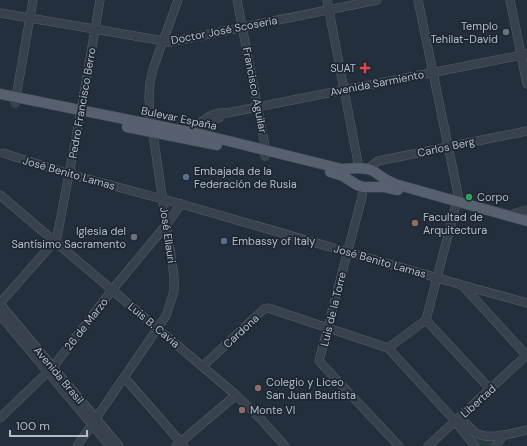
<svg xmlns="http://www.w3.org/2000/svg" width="527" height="446" viewBox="0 0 527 446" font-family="'DM Sans',sans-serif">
<rect width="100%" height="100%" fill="#242f3e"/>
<path fill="#263c3f" d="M463 427 496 440 494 446H479Z"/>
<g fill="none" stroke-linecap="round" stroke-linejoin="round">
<g stroke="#565f6c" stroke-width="9">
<g id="minor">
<path d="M237 0 266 151 265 156"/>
<path d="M327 0 359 168"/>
<path d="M510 0 527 84"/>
<path d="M0 13 170 42 377 0"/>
<path d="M15 103 33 0"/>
<path d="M189 133C201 122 211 111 227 113L527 54"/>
<path d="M201 139C210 128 203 124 220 117"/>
<path d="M3 153 69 174 181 204 462 285 527 303"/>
<path d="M368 169 378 161 527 131"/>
<path d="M363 187 362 197 319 361 399 446"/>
<path d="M0 195 236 395 260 418 285 446"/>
<path d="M508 216 519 212 527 210"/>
<path d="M463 286 527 356"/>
<path d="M0 303 54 242 57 237 81 111 100 0"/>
<path d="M0 304 119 446"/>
<path d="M0 315 110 446"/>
<path d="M426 320 490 389"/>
<path d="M388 348 426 320 458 197V194L418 0"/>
<path d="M203 366 264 309 268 308 388 348 455 421 475 446"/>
<path d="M124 377 184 446"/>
<path d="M0 418 53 367 112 290 167 224 181 204"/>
<path d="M455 421C457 422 461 421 464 422 469 425 472 432 478 434 490 440 514 433 527 430"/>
<path d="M77 446 166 316 174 291V276L150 114 149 97 150 82 154 66 178 0"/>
<path d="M176 446 236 395"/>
<path d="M428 446 527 355"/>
<path d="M496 446 503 435"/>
</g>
</g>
<g stroke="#414a57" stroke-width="11">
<g id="major">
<path d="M0 94 204 135 342 169 359 168 368 169 373 171 385 179 395 184 527 221"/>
<path d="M127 127 217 145"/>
<path d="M330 172 343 176 357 185 363 187H384L398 190"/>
</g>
</g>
<use href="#minor" stroke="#38414e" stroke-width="8"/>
<use href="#major" stroke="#56606e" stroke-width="10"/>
</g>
<g fill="#6b7280" stroke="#1d2633" stroke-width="1.5">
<circle cx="506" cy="32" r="4"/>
<circle cx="134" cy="237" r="4"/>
</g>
<path fill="#e0444e" stroke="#1d2633" stroke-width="1.5" d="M363 62h4v4h4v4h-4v4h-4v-4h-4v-4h4z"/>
<g fill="#5c6f8a" stroke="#1d2633" stroke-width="1.5">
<circle cx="186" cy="177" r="4"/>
<circle cx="224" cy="241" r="4"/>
</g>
<circle fill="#2e9e5b" stroke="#1d2633" stroke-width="1.5" cx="469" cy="197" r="4"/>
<g fill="#8d6e63" stroke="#1d2633" stroke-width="1.5">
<circle cx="415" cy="223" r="4"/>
<circle cx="258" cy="388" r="4"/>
<circle cx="242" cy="410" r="4"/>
</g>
<g text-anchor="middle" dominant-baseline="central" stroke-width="3.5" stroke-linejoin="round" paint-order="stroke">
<g font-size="11" fill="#b4bcc9" stroke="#1d2633" text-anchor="start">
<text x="498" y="26" text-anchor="end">Templo<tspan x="498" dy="13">Tehilat-David</tspan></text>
<text x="356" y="68" text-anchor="end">SUAT</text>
<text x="194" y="171">Embajada de la<tspan x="194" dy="13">Federación de Rusia</tspan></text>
<text x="477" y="197">Corpo</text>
<text x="423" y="217">Facultad de<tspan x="423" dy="13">Arquitectura</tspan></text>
<text x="126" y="231" text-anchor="end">Iglesia del<tspan x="126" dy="13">Santísimo Sacramento</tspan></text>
<text x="232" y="241">Embassy of Italy</text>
<text x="266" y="382">Colegio y Liceo<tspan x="266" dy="13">San Juan Bautista</tspan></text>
<text x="250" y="410">Monte VI</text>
</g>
<g font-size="11" fill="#b4bcc9" stroke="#1d2633">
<text transform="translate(224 30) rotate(-11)">Doctor José Scosería</text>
<text transform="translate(377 83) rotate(-11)">Avenida Sarmiento</text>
<text transform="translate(255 90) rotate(79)">Francisco Aguilar</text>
<text transform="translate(82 103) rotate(-80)">Pedro Francisco Berro</text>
<text transform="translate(179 118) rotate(12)">Bulevar España</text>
<text transform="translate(446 147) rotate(-12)">Carlos Berg</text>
<text transform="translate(69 173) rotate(16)">José Benito Lamas</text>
<text transform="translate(168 235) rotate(82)">José Ellauri</text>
<text transform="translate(380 261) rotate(16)">José Benito Lamas</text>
<text transform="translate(333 309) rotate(-76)">Luis de la Torre</text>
<text transform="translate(86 324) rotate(-52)">26 de Marzo</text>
<text transform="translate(154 325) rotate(40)">Luis B. Cavia</text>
<text transform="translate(241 331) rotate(-43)">Cardona</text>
<text transform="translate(59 375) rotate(50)">Avenida Brasil</text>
<text transform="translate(478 401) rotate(-42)">Libertad</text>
</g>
</g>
<path d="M10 430v6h77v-6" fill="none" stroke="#b4bcc9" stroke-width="2"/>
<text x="16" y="430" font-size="12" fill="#b4bcc9" stroke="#1d2633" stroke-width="3" paint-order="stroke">100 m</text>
</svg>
